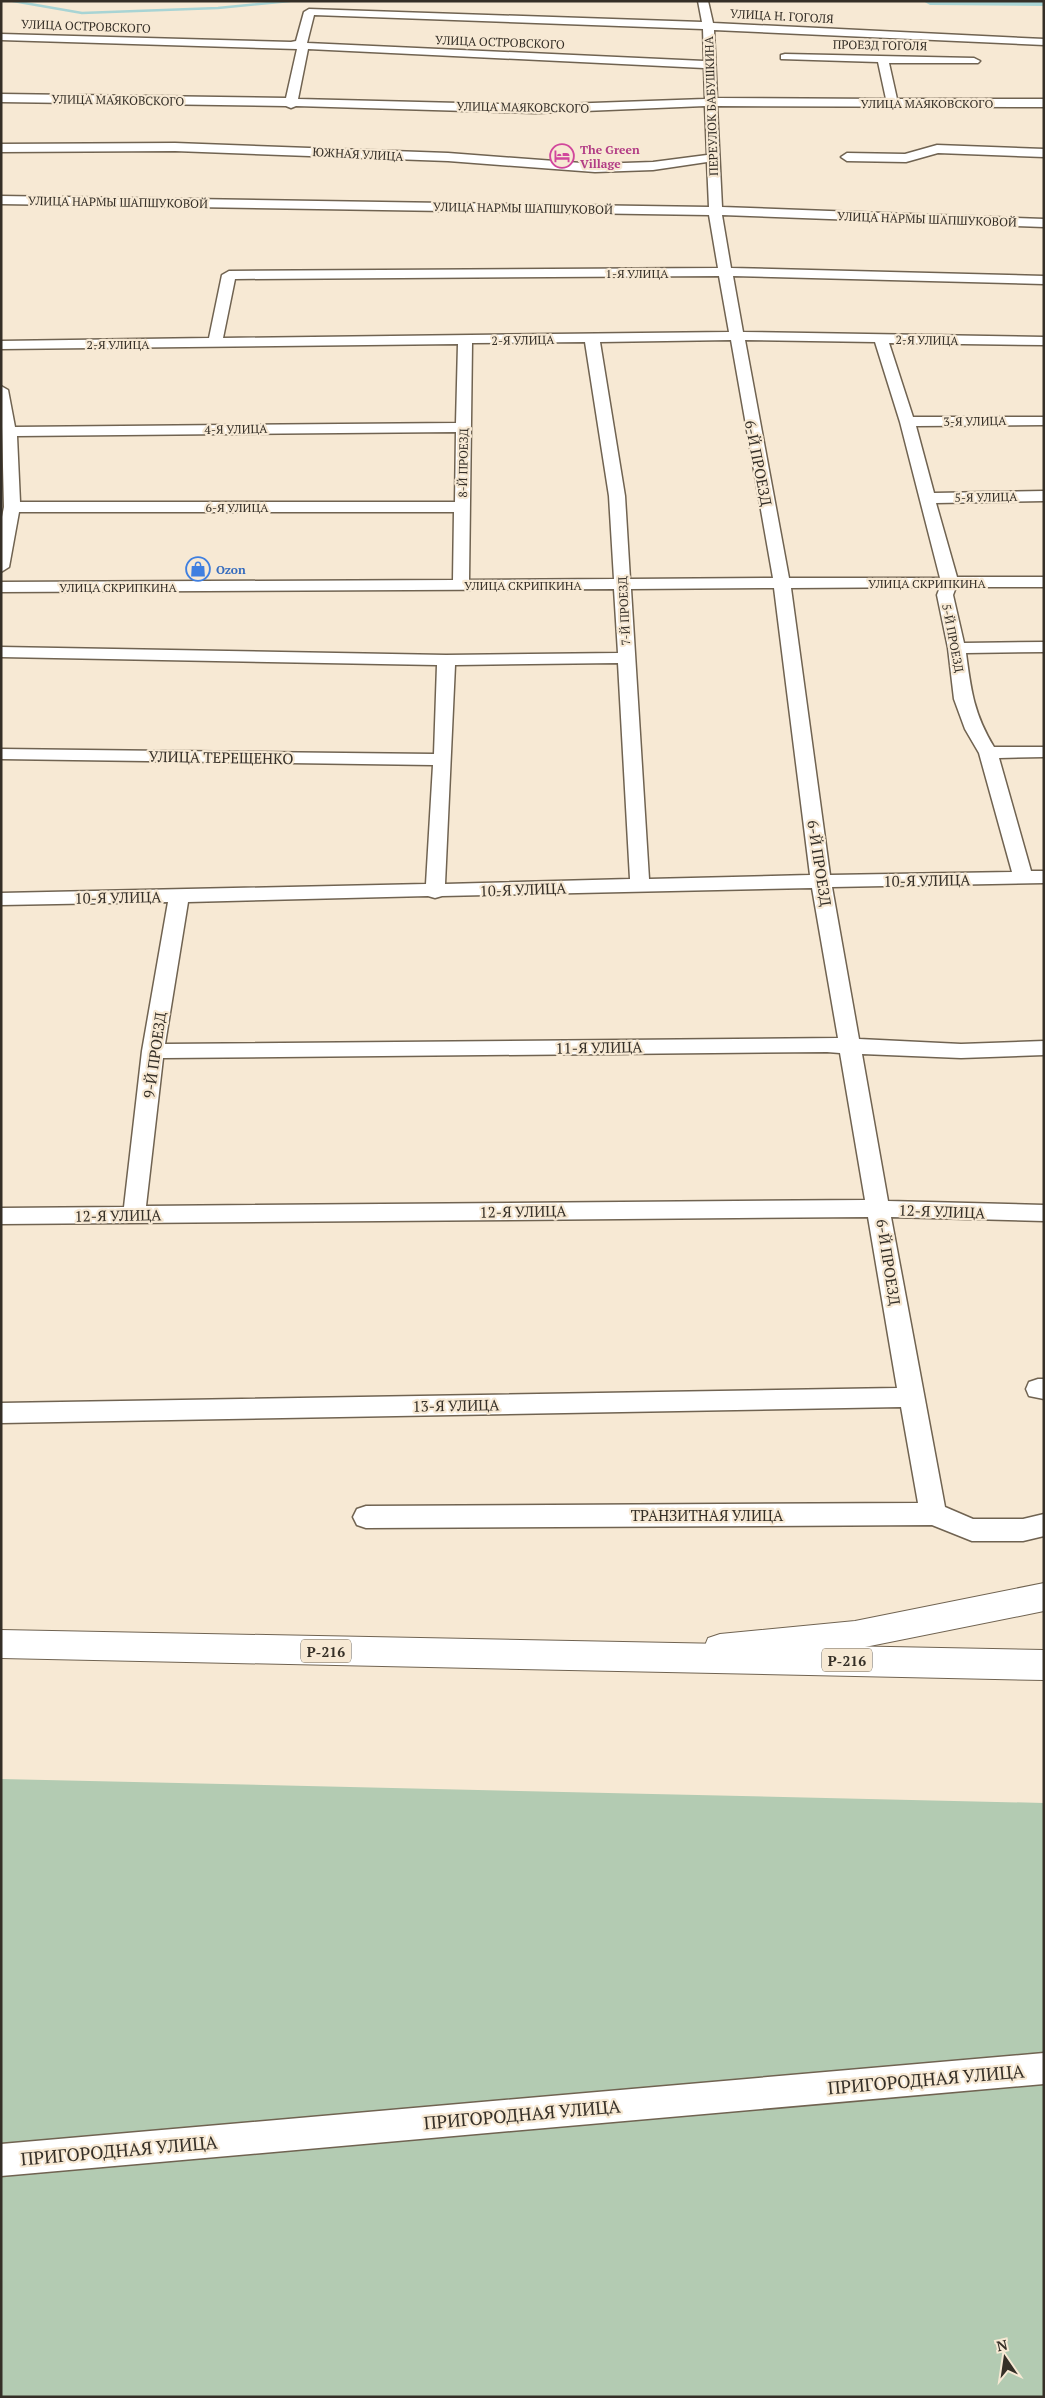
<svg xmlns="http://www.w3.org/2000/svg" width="1045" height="2398" viewBox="0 0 1045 2398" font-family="'PT Serif',serif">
<rect width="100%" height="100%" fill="#f7e9d4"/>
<path fill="#b3cbb2" d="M1 1779 1044 1803V2397H1Z"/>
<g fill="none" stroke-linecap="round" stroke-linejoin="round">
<path stroke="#a8d4d4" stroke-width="2.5" d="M13 1 82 13 218 8 290 1"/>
<path fill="#a8d4d4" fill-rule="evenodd" d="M923 1H1044V6L930 5Z"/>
<g stroke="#706351" stroke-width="3">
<g id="minor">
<path d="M698 1H708L713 23 1044 39V45L714 30 717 98 886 99 878 62 781 59V55L785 54 974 58 980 61 978 63H889L897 99H1044V107L717 106 722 207 1044 219V227L722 215 731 268 1044 276V284L733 276 743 332 1044 337V345L889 343 913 417H1044V425L916 426 934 493 1044 491V501L936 503 957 577H1044V587H956L953 595 964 643 1044 642V652L966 653C971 691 974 714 994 747H1044V757L999 758 1031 871H1044V883L832 887 859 1039 961 1044 1044 1041V1055L961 1058 862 1054 888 1201 1044 1205V1221L891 1217 945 1507 973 1519H1023L1044 1514V1536L1023 1541H972L932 1525 366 1528 357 1525 353 1517 357 1509 366 1506 918 1503 901 1407 1 1423V1403L897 1388 868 1217 1 1224V1208L124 1207 142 1051 168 902 1 905V893L426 884 433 765 1 759V749L434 754 437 665 1 657V647L446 655 618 653 614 589 1 592V582L453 580 454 512H19L9 567 1 572V522L4 507 1 386 8 390 15 427 456 423 458 344 1 349V341L209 338 222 275 229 271 718 268 709 215 1 204V196L709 207 707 162 653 170 595 172 448 161 175 151 1 152V144L175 143 448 153 595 164 653 162 707 155 705 106 536 113 296 106 291 108 286 106 1 102V94L286 98 297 49 1 40V34L291 42 296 41 304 12 309 9 702 22ZM314 15 703 29 704 61 307 43ZM308 49 704 68 705 99 536 105 298 99ZM719 276 729 332 223 338 235 279ZM731 340 773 578 630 579 625 496 600 342ZM745 340 875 342 900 422 940 578H789ZM585 342 609 496 614 579 469 580 472 343ZM456 432 455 502H20L17 436ZM940 587 937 595 948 648 954 699 965 729 979 753 1012 872 830 875 791 588ZM774 588 810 875 649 879 631 589ZM618 663 630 879 445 884 455 665ZM812 888 838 1038 165 1044 188 902 428 896 435 898 442 896ZM827 1052 840 1053 865 1200 146 1206 163 1058Z"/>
<path d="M937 145 1044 149V157L938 153 906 162 847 161 841 157 847 153 905 154Z"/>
<path d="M1038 1379H1044V1399L1029 1396 1026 1389 1029 1382Z"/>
<path d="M1044 2053V2084L1 2176V2144Z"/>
</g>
</g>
<g stroke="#706351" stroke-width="2">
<path id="major" d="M1044 1583V1611L855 1649 720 1662 708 1658 704 1648 708 1638 720 1634 855 1621Z"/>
</g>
<g stroke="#706351" stroke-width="2">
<path id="highway" d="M1 1630 1044 1650V1680L1 1658Z"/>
</g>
<use href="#minor" fill="#fff" fill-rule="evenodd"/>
<use href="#major" fill="#fff" fill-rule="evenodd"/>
<use href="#highway" fill="#fff" fill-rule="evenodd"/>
</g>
<defs>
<g id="hotel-ring" transform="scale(1.25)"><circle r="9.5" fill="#f7e9d4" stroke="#d1479c" stroke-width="1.5"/><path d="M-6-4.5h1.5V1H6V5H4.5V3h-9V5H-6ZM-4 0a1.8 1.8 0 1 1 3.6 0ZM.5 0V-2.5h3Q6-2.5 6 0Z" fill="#d1479c"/></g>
<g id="shop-ring" transform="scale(1.25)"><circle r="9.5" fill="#f7e9d4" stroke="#3f7fe0" stroke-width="1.5"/><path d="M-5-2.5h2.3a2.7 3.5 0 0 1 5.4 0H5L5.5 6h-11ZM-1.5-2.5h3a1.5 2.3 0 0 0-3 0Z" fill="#3f7fe0"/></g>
</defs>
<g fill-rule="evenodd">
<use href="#hotel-ring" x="562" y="156"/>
<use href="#shop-ring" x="198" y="569"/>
</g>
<g text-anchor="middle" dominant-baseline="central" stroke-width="4.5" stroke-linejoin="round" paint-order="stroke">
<g font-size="12" fill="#352f27" stroke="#f7e9d4">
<text transform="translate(782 16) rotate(3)">УЛИЦА Н. ГОГОЛЯ</text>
<text transform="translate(86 26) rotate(2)">УЛИЦА ОСТРОВСКОГО</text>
<text transform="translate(500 42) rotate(2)">УЛИЦА ОСТРОВСКОГО</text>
<text transform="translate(880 45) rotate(1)">ПРОЕЗД ГОГОЛЯ</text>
<text transform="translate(118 100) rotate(1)">УЛИЦА МАЯКОВСКОГО</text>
<text x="927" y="103">УЛИЦА МАЯКОВСКОГО</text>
<text transform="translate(711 106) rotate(-92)">ПЕРЕУЛОК БАБУШКИНА</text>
<text transform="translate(523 107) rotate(1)">УЛИЦА МАЯКОВСКОГО</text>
<text transform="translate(358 154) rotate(3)">ЮЖНАЯ УЛИЦА</text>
<text transform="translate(118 202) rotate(1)">УЛИЦА НАРМЫ ШАПШУКОВОЙ</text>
<text transform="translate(523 208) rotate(1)">УЛИЦА НАРМЫ ШАПШУКОВОЙ</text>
<text transform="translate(927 219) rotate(2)">УЛИЦА НАРМЫ ШАПШУКОВОЙ</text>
<text x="637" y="273">1-Я УЛИЦА</text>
<text transform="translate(523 340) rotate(-1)">2-Я УЛИЦА</text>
<text transform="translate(927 340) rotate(1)">2-Я УЛИЦА</text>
<text x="118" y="344">2-Я УЛИЦА</text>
<text transform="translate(975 421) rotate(-1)">3-Я УЛИЦА</text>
<text transform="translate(236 429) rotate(-1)">4-Я УЛИЦА</text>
<text transform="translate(463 463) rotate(-89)">8-Й ПРОЕЗД</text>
<text transform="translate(986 497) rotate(-1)">5-Я УЛИЦА</text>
<text x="237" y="507">6-Я УЛИЦА</text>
<text x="927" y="583">УЛИЦА СКРИПКИНА</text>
<text x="523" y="585">УЛИЦА СКРИПКИНА</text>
<text x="118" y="587">УЛИЦА СКРИПКИНА</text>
<text transform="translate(624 611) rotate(-93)">7-Й ПРОЕЗД</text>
<text transform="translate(953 638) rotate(79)">5-Й ПРОЕЗД</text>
</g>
<g font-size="12" font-weight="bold" fill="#b23c85" stroke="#f7e9d4" text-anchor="start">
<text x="580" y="149">The Green<tspan x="580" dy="14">Village</tspan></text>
</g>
<g font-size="12" font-weight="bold" fill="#366cbe" stroke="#f7e9d4" text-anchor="start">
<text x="216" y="569">Ozon</text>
</g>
<g fill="#f7e9d4" stroke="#6f675b" stroke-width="1">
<rect x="301" y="1639.5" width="50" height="23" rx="4"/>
<rect x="822" y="1648.5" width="50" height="23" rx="4"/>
</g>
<g font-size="14" font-weight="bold" fill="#352f27">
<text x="326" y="1651">Р-216</text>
<text x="847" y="1660">Р-216</text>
</g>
<g font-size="15" fill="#352f27" stroke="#f7e9d4">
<text transform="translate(759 463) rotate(79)">6-Й ПРОЕЗД</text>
<text transform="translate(221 757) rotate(1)">УЛИЦА ТЕРЕЩЕНКО</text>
<text transform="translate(820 863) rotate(81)">6-Й ПРОЕЗД</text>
<text transform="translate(927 880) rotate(-1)">10-Я УЛИЦА</text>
<text transform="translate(523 889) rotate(-2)">10-Я УЛИЦА</text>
<text transform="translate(118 897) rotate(-1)">10-Я УЛИЦА</text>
<text transform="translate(599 1047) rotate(-1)">11-Я УЛИЦА</text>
<text transform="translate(154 1055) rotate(-82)">9-Й ПРОЕЗД</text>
<text transform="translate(523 1211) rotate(-1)">12-Я УЛИЦА</text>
<text transform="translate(942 1211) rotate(2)">12-Я УЛИЦА</text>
<text transform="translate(118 1215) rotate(-1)">12-Я УЛИЦА</text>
<text transform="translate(889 1262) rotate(81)">6-Й ПРОЕЗД</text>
<text transform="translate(456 1405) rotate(-1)">13-Я УЛИЦА</text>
<text x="707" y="1515">ТРАНЗИТНАЯ УЛИЦА</text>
</g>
<g font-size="18" fill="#352f27" stroke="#f7e9d4">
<text transform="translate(926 2079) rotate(-5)">ПРИГОРОДНАЯ УЛИЦА</text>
<text transform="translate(522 2114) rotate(-5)">ПРИГОРОДНАЯ УЛИЦА</text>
<text transform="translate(119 2150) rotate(-5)">ПРИГОРОДНАЯ УЛИЦА</text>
</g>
</g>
<rect width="1045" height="2398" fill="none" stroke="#352f27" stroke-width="5"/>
<g transform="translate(1005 2358) rotate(347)" stroke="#f7e9d4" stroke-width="4" paint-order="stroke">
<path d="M0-4L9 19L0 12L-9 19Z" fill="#352f27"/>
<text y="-8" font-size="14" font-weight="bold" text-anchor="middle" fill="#352f27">N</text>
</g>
</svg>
